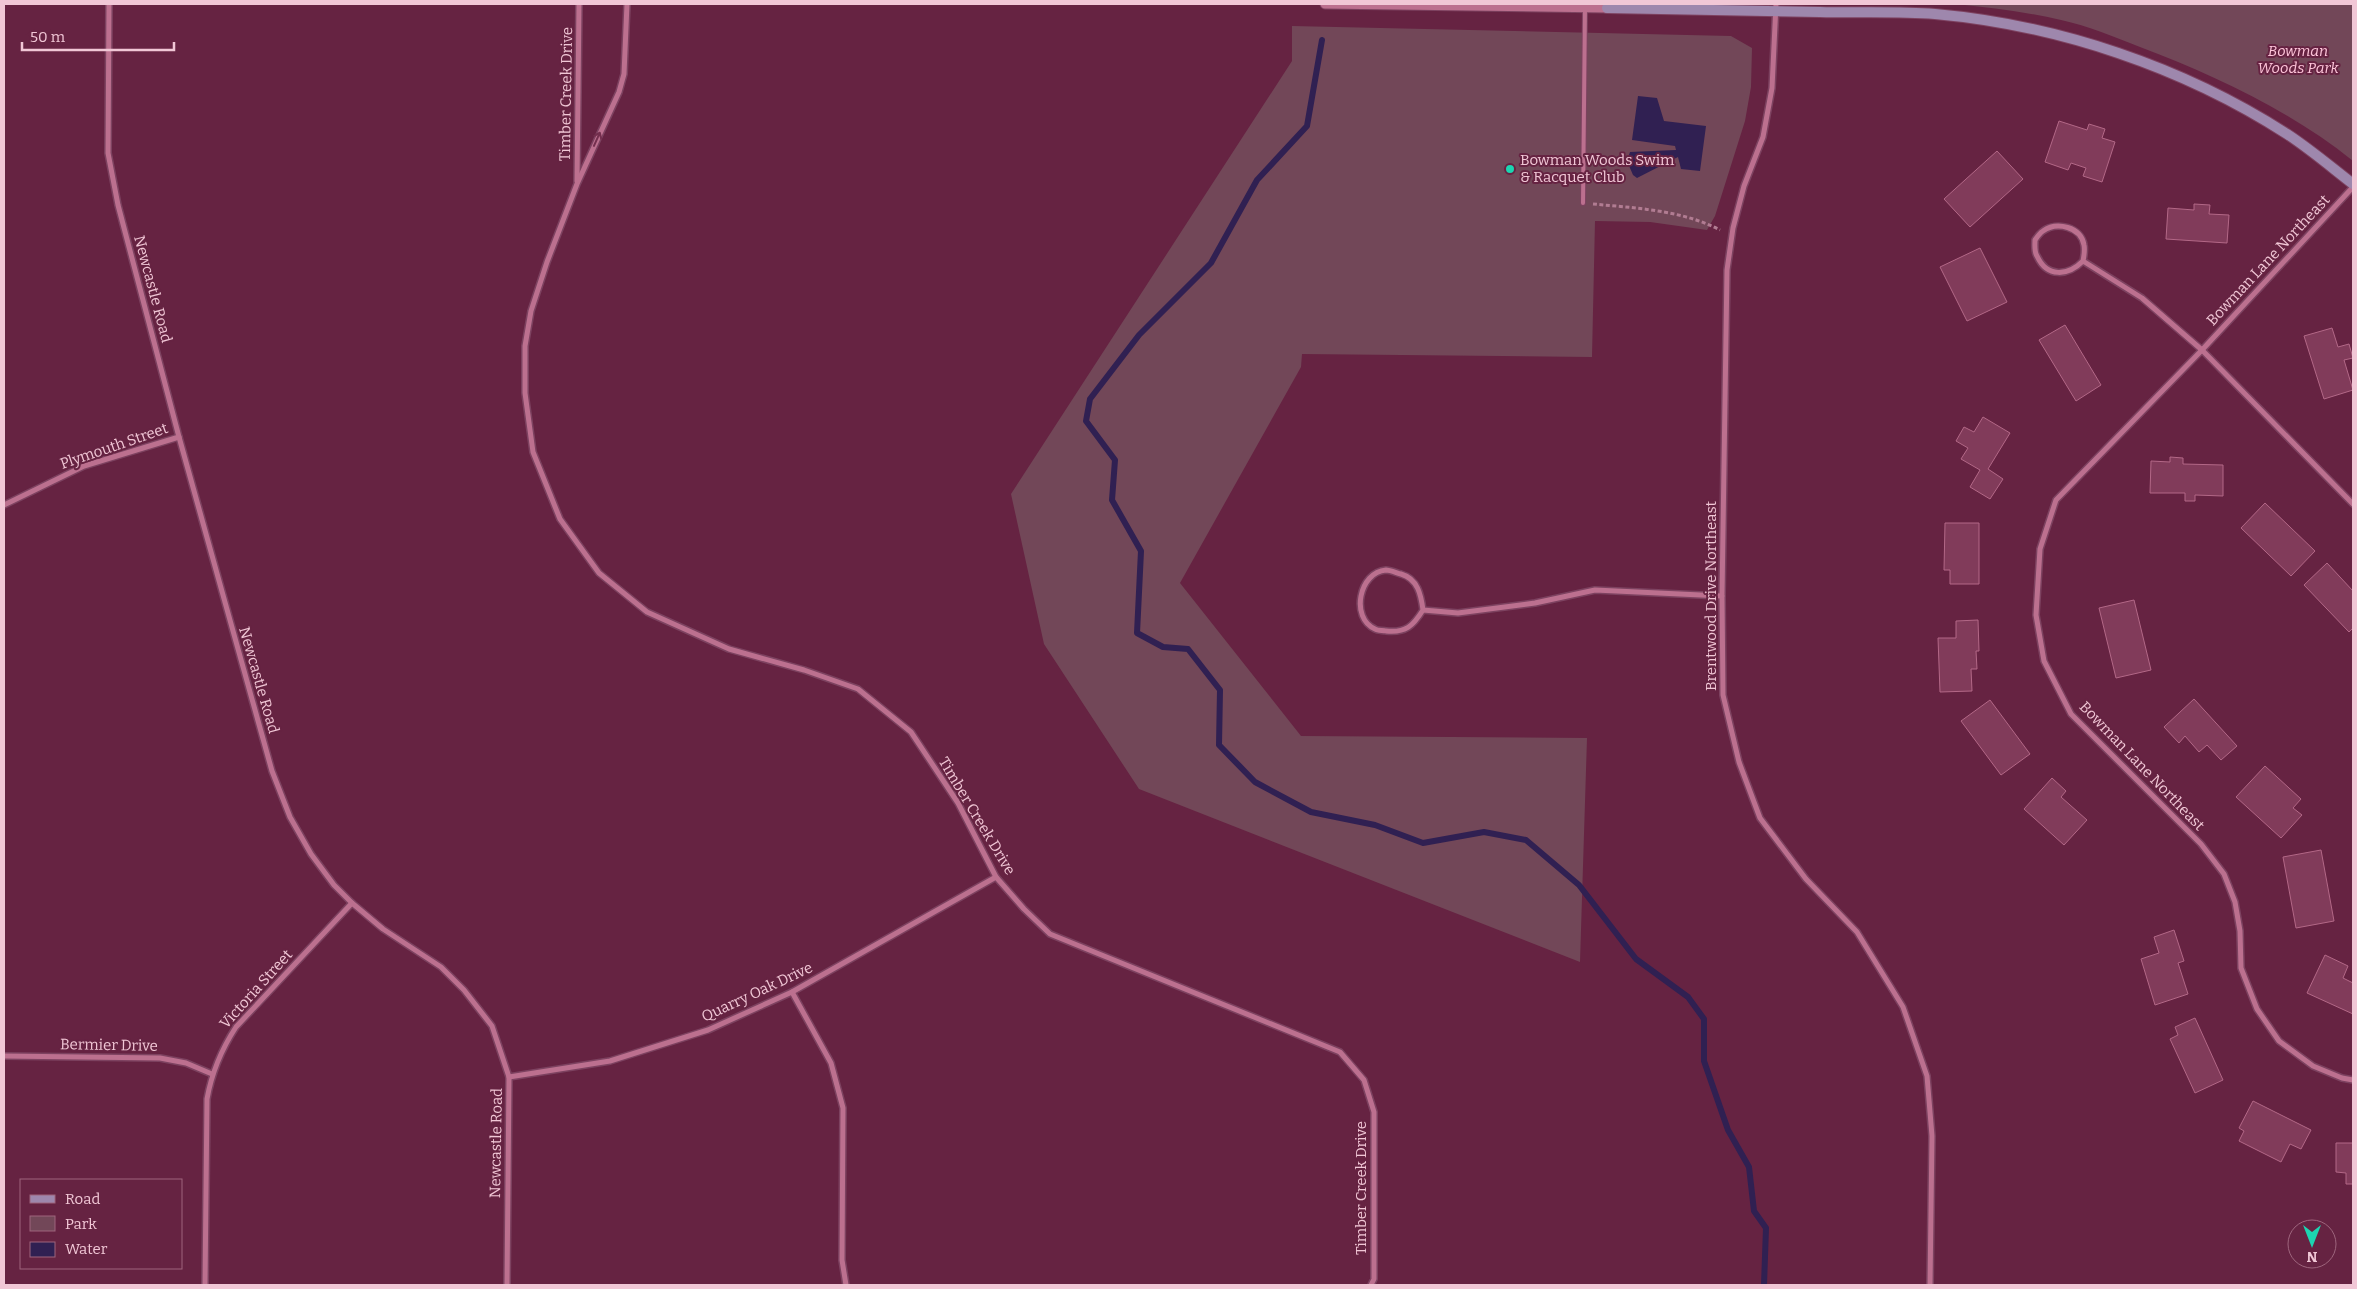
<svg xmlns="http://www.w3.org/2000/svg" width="2357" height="1289" viewBox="0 0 2357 1289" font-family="Bitter,serif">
<rect width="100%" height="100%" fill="#662342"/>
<g fill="#724758">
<path d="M1956 4H2353V161C2291 111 2214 75 2140 47 2115 37 2088 26 2061 20 2027 12 1992 8 1956 4Z"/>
<path d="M1292 26 1731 36 1752 48 1751 87 1745 121 1715 216 1707 230 1650 222 1595 221 1592 357 1302 354 1301 367 1180 583 1301 736 1587 738 1580 962 1139 789 1044 644 1011 494 1292 61Z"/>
</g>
<path fill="#302052" d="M1638 96 1657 98 1664 121 1706 126 1700 171 1681 169 1678 157 1637 178 1633 175 1627 161 1630 152 1676 150 1675 146 1632 140Z"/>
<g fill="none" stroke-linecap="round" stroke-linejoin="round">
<path stroke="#302052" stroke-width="6" d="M1322 40 1307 126 1257 180 1211 263 1139 335 1090 399 1086 421 1115 460 1112 500 1141 551 1137 633 1163 647 1188 649 1220 690 1219 745 1255 782 1311 812 1375 825 1423 843 1484 832 1526 840 1579 885 1636 959 1688 997 1704 1019V1061L1728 1130 1749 1167 1754 1211 1766 1228 1764 1285"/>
</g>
<g fill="#813b5a" stroke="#b36887">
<path d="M2059 121 2087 130 2089 124 2105 129 2102 138 2115 142 2102 182 2083 176 2086 168 2071 163 2068 170 2045 162Z"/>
<path d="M1997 151 2023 179 1970 227 1944 199Z"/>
<path d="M2194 204 2210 205 2209 214 2229 215 2227 243 2166 239 2168 208 2194 210Z"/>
<path d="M1980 248 2007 302 1967 321 1940 267Z"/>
<path d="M2065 325 2101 385 2076 401 2039 340Z"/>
<path d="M2332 328 2338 347 2349 344 2353 358 2344 360 2353 390 2324 399 2304 336Z"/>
<path d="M1983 417 2010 433 1988 469 2003 479 1990 499 1970 487 1980 470 1961 459 1968 448 1956 441 1964 427 1974 432Z"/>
<path d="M2170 457 2183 458V464L2223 465V496L2195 495V501H2185V493H2150L2151 461 2170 462Z"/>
<path d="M2265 503 2315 551 2291 576 2241 528Z"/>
<path d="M1945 523H1979V584H1950V570H1944Z"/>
<path d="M2327 563 2353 591V628L2349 632 2304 585Z"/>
<path d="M2134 600 2151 670 2116 678 2099 608Z"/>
<path d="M1978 620 1979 651H1976L1977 669H1971L1972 691 1940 692 1938 638H1956V621Z"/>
<path d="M2194 699 2237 746 2221 760 2207 745 2199 752 2185 736 2179 743 2164 727Z"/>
<path d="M1990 700 2030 754 2001 775 1961 721Z"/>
<path d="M2265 766 2301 799 2293 808 2302 815 2281 838 2236 797Z"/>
<path d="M2052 778 2066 791 2061 797 2087 820 2064 845 2024 809Z"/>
<path d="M2321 850 2334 921 2296 928 2283 857Z"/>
<path d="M2174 930 2184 961 2178 963 2188 994 2155 1005 2141 959 2159 953 2154 937Z"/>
<path d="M2325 955 2348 966 2343 978 2353 983V1014L2307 993Z"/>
<path d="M2195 1018 2223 1080 2195 1093 2170 1039 2178 1035 2175 1027Z"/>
<path d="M2253 1101 2311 1130 2301 1149 2290 1144 2281 1162 2239 1141 2244 1131 2239 1128Z"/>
<path d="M2336 1143H2353V1184H2346V1173L2336 1172Z"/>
</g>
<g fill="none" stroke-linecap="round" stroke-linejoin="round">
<g stroke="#7d4260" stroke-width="6">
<path id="service" d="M1583 203 1585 7"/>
</g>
<g stroke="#7d4260" stroke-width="8">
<g id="minor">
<path d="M109 4 108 153 118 205 179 437 272 771 290 817 311 854 334 885 352 903 383 929 441 967 464 990 492 1026 509 1077 507 1285"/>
<path d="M627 4 624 74 619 92 577 184 547 262 531 311 525 346V393L533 452 560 519 599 573 647 612 729 649 804 670 858 689 911 732 958 803 996 877 1024 909 1050 934 1340 1052 1364 1080 1374 1112V1279L1371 1285"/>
<path d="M1776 4 1772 88 1763 137 1744 186 1733 228 1727 270 1722 596 1723 695 1739 762 1760 818 1806 879 1857 932 1903 1007 1927 1076 1932 1136 1930 1285"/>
<path d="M577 181 579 4"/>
<path d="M2353 187 2202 350 2056 500 2040 549 2036 615 2044 661 2071 714 2201 844 2224 874 2235 902 2240 931 2241 968 2257 1009 2279 1041 2313 1066 2342 1078 2353 1080"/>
<path d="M2083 261C2084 256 2085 250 2084 245 2081 227 2057 221 2043 231 2040 233 2037 237 2035 240 2035 244 2034 252 2037 256 2047 278 2068 276 2083 261L2142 298 2202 350 2353 504"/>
<path d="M4 505 84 466 179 437"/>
<path d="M1423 610C1413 626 1406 633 1386 631 1383 630 1378 631 1375 629 1350 618 1359 572 1386 570 1390 570 1397 573 1401 574 1418 579 1421 595 1423 610L1458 613 1535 603 1595 590 1722 596"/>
<path d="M792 992 831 1063 843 1108 842 1260 846 1285"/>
<path d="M4 1056 160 1058 186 1063 212 1074"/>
<path d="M509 1077 610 1061 708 1030 792 992 996 877"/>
<path d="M205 1285 207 1099C212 1071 221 1050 236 1027L352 903"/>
</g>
</g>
<g stroke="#7d4260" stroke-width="11">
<path id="tertiary" d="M1325 4 1607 8"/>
</g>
<g stroke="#7d4260" stroke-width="12">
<path id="secondary" d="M1607 8C1678 10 1749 11 1820 12 1858 13 1897 11 1935 14 2058 25 2183 67 2287 134 2310 149 2331 167 2353 184"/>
</g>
<path stroke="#b17c92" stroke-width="3" stroke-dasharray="4 2.5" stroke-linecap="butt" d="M1593 204C1635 208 1682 210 1720 230"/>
<use href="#service" stroke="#bc708f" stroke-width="4"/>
<use href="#minor" stroke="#bc708f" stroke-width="5"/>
<use href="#tertiary" stroke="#bc708f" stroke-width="9"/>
<use href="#secondary" stroke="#9e87ad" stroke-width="10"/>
</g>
<defs><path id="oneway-shaft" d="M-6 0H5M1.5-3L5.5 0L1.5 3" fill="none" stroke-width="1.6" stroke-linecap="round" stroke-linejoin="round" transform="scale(1.25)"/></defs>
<use stroke="#732f4e" href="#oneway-shaft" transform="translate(597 139) rotate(-66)"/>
<circle fill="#1cd5b1" stroke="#662342" stroke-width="2" cx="1510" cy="169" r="5"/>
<g text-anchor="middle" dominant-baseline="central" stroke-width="4" stroke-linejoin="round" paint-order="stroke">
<g font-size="15" font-style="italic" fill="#fec5da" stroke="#662342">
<text x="2298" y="51">Bowman<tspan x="2298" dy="17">Woods Park</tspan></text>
</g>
<g font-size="15" fill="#f1c7d6" stroke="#662342">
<text transform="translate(566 94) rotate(-89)">Timber Creek Drive</text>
<text transform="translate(2268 260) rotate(-47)">Bowman Lane Northeast</text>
<text transform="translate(153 289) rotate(75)">Newcastle Road</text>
<text transform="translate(114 446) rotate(-19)">Plymouth Street</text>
<text transform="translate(1711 596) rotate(-90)">Brentwood Drive Northeast</text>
<text transform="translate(259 680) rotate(74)">Newcastle Road</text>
<text transform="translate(2142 766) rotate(46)">Bowman Lane Northeast</text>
<text transform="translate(977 816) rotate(59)">Timber Creek Drive</text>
<text transform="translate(256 989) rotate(-48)">Victoria Street</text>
<text transform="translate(757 992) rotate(-25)">Quarry Oak Drive</text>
<text transform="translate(109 1045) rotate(1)">Bermier Drive</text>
<text transform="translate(496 1143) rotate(-89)">Newcastle Road</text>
<text transform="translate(1361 1188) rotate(-90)">Timber Creek Drive</text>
</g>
<g font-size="15" fill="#f1c7d6" stroke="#662342" text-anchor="start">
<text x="1520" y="160">Bowman Woods Swim<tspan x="1520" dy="17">&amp; Racquet Club</tspan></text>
</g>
</g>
<rect width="2357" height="1289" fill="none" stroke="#f1c7d6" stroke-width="10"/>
<rect x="20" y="1179" width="162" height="90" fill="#662342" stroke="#9e657d"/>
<rect x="30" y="1195" width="25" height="8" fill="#9e87ad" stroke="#9e657d"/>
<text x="65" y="1204" font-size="15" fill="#f1c7d6">Road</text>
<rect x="30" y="1216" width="25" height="15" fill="#724758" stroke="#9e657d"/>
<text x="65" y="1229" font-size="15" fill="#f1c7d6">Park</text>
<rect x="30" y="1242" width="25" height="15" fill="#302052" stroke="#9e657d"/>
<text x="65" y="1254" font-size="15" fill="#f1c7d6">Water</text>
<g transform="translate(2312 1244) rotate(180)"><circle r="24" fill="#662342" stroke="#9e657d"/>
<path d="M0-4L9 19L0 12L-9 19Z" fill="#1cd5b1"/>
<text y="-8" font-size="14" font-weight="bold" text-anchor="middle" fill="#f1c7d6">N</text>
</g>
<path d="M22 42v8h152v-8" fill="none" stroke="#f1c7d6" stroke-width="2.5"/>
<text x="30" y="42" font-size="15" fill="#f1c7d6" stroke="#662342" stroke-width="4" paint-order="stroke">50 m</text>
</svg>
